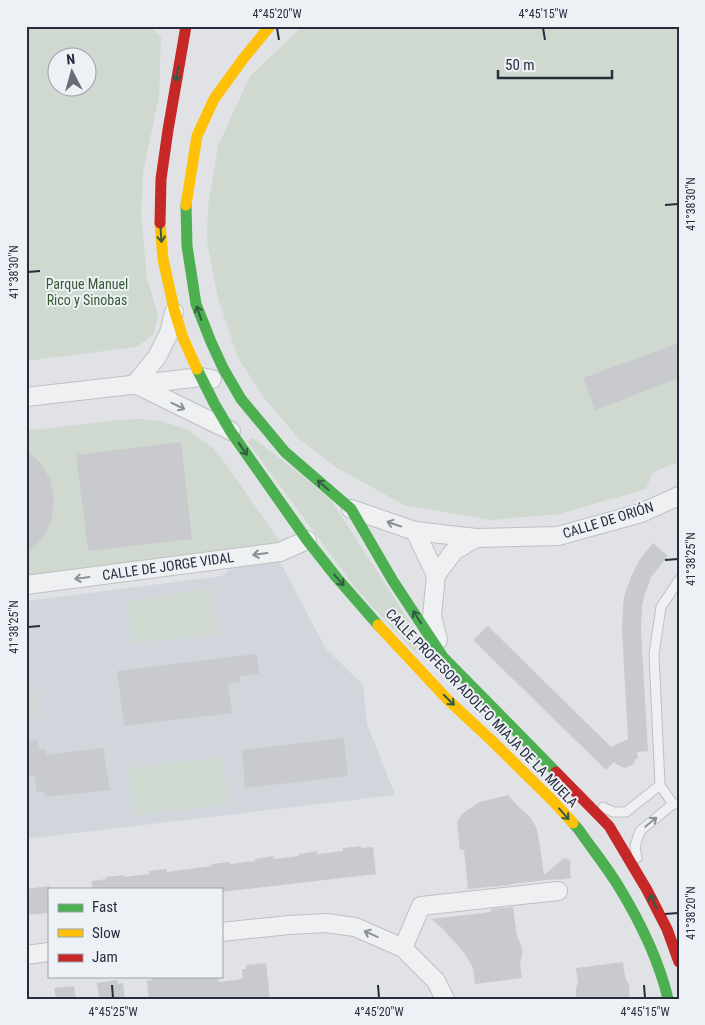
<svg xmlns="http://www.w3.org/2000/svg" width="705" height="1025" viewBox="0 0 705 1025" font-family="'Roboto Condensed',sans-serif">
<rect width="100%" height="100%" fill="#e0e2e5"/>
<path fill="#d1d5dc" d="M279 560 326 649 363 685 367 724 395 795 26 839V601L222 576 235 564Z"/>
<g fill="#d0d9d0" fill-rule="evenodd">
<path d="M26 26H148L161 37 159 96 143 173 141 214 147 278 158 315 153 335 136 347 26 361ZM58 58H88V88H58Z"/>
<path d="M303 26H679V462L653 472 646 489 559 514 491 520 404 505 337 468 298 438 265 399 238 358 218 298 207 242 208 206 218 146 250 76Z"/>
<path d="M141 419 161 421 186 429 211 446 223 460 281 543 280 545 26 575V431L118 420Z"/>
<path d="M253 438 303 476 331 500 425 646 416 653 356 589 247 441Z"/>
<path d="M211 589 217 634 133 643 128 601Z"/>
<path d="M26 674H30L36 715 26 716Z"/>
<path d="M222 757 228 804 135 815 129 768Z"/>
</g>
<g fill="#c8cacd">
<path d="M679 343V378L595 410 583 378Z"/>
<path d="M181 442 192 539 88 551 76 455Z"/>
<path d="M26 451 39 461 50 479 54 499 52 520 42 539 26 554Z"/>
<path d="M653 543 668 556 651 577 644 597 642 605 641 631 648 751 637 752 638 759H635L634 764 625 768 616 764 614 762 606 770 473 640 488 626 611 747 628 739 622 631 623 607 624 597 631 577 640 559Z"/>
<path d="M257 654 259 674 239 676 240 682 228 684 232 713 124 726 117 671Z"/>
<path d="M344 738 348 776 245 788 242 750Z"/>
<path d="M38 740 39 750 45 749 46 755 103 748 110 790 45 797 44 791 37 792 34 776 26 777V742Z"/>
<path d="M508 795 518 806 530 817 536 827 538 834 544 875 564 858 568 859 571 862 570 866 571 878 557 880 556 879 511 884V885L468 889 464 850H460L457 822 463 813 475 805 480 802Z"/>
<path d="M361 846V848L373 847 376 874 221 892V889H92V881L106 879 105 877 124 875V877L149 874V871L167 869V872L212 866V864L230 862V864L255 861V859L274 856V859L299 856V854L317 851V854L343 851V848Z"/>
<path d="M49 886V913L26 915V889Z"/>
<path d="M513 907 517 936 520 943 522 948V956L520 962 522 978 475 984 473 968 466 956 460 948 442 928 431 919 491 912V909Z"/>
<path d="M623 962 625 977 629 986 630 999H576V988L578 983 576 968Z"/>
<path d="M266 963 270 999H149L147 981 152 980 151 976H218L219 982 242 979H243L242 969H246V965Z"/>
<path d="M117 980 118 984 123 983 125 999H99L97 983Z"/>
<path d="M74 986 76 999H56L54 988Z"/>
</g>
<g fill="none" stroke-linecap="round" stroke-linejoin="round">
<g stroke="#bec0c3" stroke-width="11">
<g id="lane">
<path d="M679 580 661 607 654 654 660 785 673 804H679"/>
<path d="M603 807 613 812H626L660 785"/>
<path d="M637 858 635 846 640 831 673 804"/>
</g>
</g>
<g stroke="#bec0c3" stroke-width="20">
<g id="street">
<path d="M135 384 231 431"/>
<path d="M135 384 157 357 169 333 174 312"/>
<path d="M26 397 201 377 212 379"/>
<path d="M351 509 415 531 476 538 558 536 641 513 679 496"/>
<path d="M415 531 436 575"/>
<path d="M26 585 280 552 307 540"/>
<path d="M438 640 432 616 436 575 454 551 476 538"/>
<path d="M221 932 289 925 326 923 355 927 403 948 436 981 445 999"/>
<path d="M403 948 421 906 558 891"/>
<path d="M26 955 49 952"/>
</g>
</g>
<use href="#lane" stroke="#eff0f2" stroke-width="9"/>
<use href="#street" stroke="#eff0f2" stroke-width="18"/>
<g stroke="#4caf50" stroke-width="11">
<path d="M186 205 187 246 196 304 211 342 223 368 241 399 285 452 351 509 393 581 443 657 556 772"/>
<path d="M197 369 214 403 231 432 307 540 337 578 378 625"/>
<path d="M573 823 579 830C592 849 607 867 619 887 639 920 659 960 668 999"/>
</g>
<g stroke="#ffc107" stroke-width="11">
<path d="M186 205 197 136 214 99 243 59 270 26"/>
<path d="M160 223 163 259 174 309 183 338 197 369"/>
<path d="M378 625 448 700 491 740 553 801 573 823"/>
</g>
<g stroke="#c62828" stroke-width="11">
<path d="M160 223 161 179 168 130 186 26"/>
<path d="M556 772 609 826 647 890 667 929 679 962"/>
</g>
</g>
<defs><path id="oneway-shaft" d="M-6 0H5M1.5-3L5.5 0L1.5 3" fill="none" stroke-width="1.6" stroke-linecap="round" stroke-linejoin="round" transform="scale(1.25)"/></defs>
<g stroke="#335b44">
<use href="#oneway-shaft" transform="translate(177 74) rotate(100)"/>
<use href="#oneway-shaft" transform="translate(161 235) rotate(86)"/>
<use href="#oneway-shaft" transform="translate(199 313) rotate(-109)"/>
<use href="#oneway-shaft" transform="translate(243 449) rotate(55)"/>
<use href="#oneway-shaft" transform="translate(323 485) rotate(-139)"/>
<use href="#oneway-shaft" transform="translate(339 580) rotate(49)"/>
<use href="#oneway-shaft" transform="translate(417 617) rotate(-123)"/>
<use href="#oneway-shaft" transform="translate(449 700) rotate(45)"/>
<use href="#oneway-shaft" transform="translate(564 814) rotate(48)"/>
<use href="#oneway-shaft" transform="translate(653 901) rotate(-116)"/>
</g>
<g stroke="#8a8f98">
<use href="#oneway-shaft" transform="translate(178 406) rotate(26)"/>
<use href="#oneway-shaft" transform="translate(394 524) rotate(-161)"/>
<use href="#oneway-shaft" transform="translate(260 554) rotate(172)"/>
<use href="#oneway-shaft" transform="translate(82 578) rotate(172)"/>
<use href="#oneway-shaft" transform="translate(651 822) rotate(-39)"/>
<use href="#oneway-shaft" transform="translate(371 934) rotate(-156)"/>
</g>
<path fill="none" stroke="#262e3e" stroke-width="2" d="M277 28 279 40M543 28 545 40M665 205 678 204M28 272 40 271M665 560 678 559M28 627 40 626M665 914 678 913M112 985 113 998M378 985 379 998M644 985 645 998"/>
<g text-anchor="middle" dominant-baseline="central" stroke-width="4" stroke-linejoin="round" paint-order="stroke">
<g font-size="14" fill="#395b33" stroke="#edf0f5">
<text x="87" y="284">Parque Manuel<tspan x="87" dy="16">Rico y Sinobas</tspan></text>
</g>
<g font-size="14" fill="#262e3e" stroke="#edf0f5">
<text transform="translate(608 520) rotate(-17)">CALLE DE ORIÓN</text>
<text transform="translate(168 566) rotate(-8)">CALLE DE JORGE VIDAL</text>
<text transform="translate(482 708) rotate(46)">CALLE PROFESOR ADOLFO MIAJA DE LA MUELA</text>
</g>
</g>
<rect width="705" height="1025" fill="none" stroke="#edf0f5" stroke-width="55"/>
<rect x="48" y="888" width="175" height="90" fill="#edf0f5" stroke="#9da2ac"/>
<rect x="58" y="904" width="25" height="8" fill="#4caf50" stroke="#9da2ac"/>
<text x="92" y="912" font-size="15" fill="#262e3e">Fast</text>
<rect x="58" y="929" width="25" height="8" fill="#ffc107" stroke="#9da2ac"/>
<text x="92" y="938" font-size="15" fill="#262e3e">Slow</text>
<rect x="58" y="954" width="25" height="8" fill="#c62828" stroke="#9da2ac"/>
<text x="92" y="962" font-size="15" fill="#262e3e">Jam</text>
<g transform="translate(72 72) rotate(354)"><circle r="24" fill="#edf0f5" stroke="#9da2ac"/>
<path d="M0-4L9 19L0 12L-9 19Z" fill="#676d78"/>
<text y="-8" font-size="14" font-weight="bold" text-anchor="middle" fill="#262e3e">N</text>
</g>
<path d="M498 70v8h114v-8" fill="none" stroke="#262e3e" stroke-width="2.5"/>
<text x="505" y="70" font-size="15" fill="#262e3e" stroke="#edf0f5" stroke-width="4" paint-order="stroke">50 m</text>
<rect x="28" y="28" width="650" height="970" fill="none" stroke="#262e3e" stroke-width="2"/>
<g font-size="12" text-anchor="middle" fill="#262e3e">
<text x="277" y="18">4°45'20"W</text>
<text x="543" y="18">4°45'15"W</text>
<text transform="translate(691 204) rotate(-90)" y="4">41°38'30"N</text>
<text transform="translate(14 272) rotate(-90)" y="4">41°38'30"N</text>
<text transform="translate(691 559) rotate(-90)" y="4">41°38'25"N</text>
<text transform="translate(14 627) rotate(-90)" y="4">41°38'25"N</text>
<text transform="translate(691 913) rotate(-90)" y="4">41°38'20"N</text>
<text x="113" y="1016">4°45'25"W</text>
<text x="379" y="1016">4°45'20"W</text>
<text x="645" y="1016">4°45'15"W</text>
</g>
</svg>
